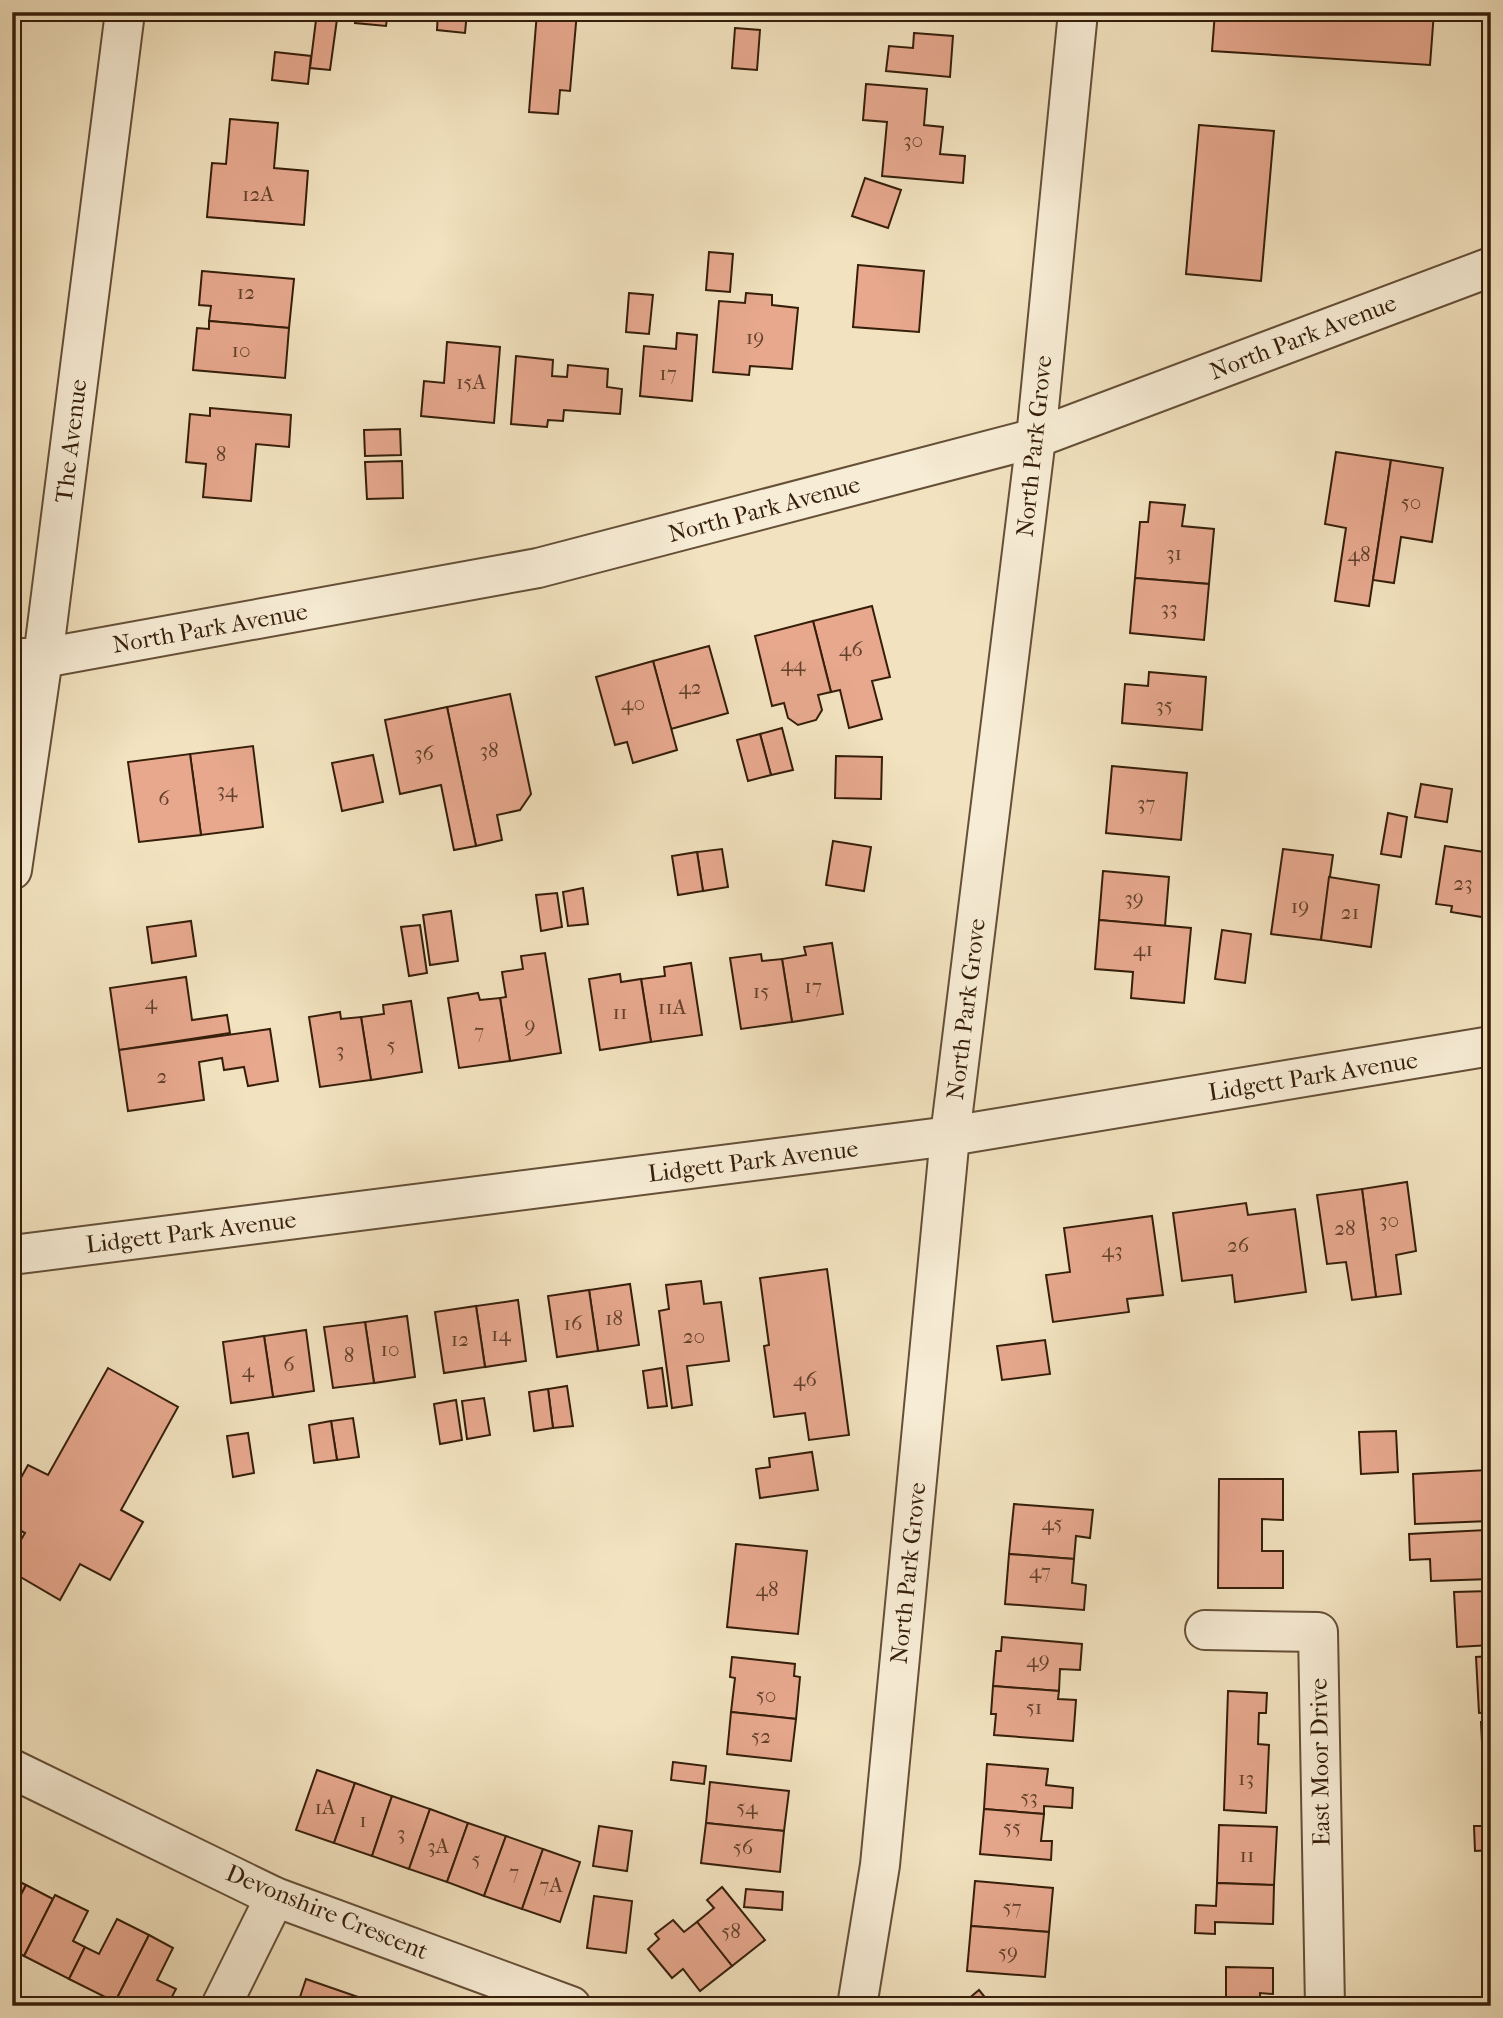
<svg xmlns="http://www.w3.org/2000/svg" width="1503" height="2018" viewBox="0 0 1503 2018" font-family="'IM FELL French Canon',serif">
<rect width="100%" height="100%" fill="#f2e2bf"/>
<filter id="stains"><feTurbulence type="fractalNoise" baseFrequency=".00286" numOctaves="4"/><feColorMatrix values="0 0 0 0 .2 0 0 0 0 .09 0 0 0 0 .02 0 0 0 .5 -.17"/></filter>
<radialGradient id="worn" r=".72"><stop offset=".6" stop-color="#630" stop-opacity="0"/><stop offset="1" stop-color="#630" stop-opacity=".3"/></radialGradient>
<g fill="#e7a88e" stroke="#361e0a" stroke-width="2">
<path d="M317 12H338L330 70 310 68Z"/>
<path d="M356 12H388L386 26 355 23Z"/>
<path d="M438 12H467L465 33 437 30Z"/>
<path d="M537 12H577L570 91 560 90 558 114 529 112Z"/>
<path d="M655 12H730V16L697 13 696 18 655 15Z"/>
<path d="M784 12H809L808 19 783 17Z"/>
<path d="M809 12H834V21L808 19Z"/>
<path d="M1215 12H1434L1430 65 1212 51Z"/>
<path d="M735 28 760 30 757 70 732 68Z"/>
<path d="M914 33 953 36 950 77 886 71 889 46 913 48Z"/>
<path d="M275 52 311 56 308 84 272 80Z"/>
<path d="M866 84 927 89 924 125 943 127 940 154 965 156 963 183 882 176 887 122 863 120Z"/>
<path d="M230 119 278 123 274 168 308 171 304 225 207 217 212 163 226 164Z"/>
<path d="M1199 125 1274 131 1261 281 1186 274Z"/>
<path d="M865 178 901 190 888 228 852 216Z"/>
<path d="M709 252 733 254 730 292 706 290Z"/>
<path d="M858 265 924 271 919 332 853 327Z"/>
<path d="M202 271 294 279 289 328 209 321 211 306 199 305Z"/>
<path d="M629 293 653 295 649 334 626 332Z"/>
<path d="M746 293 772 295V305L798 308 792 369 750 366 749 375 713 372 719 301 745 303Z"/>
<path d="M209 321 289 328 285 378 193 370 197 328 209 329Z"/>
<path d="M677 333 697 335 692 401 640 396 644 346 676 349Z"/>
<path d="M447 342 500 347 494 423 421 416 424 381 444 383Z"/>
<path d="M516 356 553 360 552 376 567 377 568 365 608 369 607 387 622 389 620 414 564 410 563 421 548 420 547 427 511 424Z"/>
<path d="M210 408 291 415 289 447 256 444 251 501 203 497 206 464 186 462 190 414 210 416Z"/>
<path d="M400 429 401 455 365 456 364 430Z"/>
<path d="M1336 452 1391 460 1369 606 1335 601 1346 528 1325 524Z"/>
<path d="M1391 460 1443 468 1432 542 1401 537 1394 583 1373 580Z"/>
<path d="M402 461 403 498 367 499 365 462Z"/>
<path d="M1150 502 1185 505 1182 526 1214 529 1209 584 1135 578 1140 522H1148Z"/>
<path d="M1135 578 1209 584 1204 640 1130 633Z"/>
<path d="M872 606 890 677 872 681 882 719 849 728 840 690 831 692 813 621Z"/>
<path d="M813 621 831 692 818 695 822 710 816 720 798 725 788 718 784 703 772 706 755 636Z"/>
<path d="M709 646 728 713 671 729 653 661Z"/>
<path d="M653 661 677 750 633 763 627 742 615 745 596 677Z"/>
<path d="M1149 672 1206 677 1202 730 1122 723 1125 684 1148 686Z"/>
<path d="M510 694 531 794 520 810 497 815 502 840 476 846 447 707Z"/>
<path d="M447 707 476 846 454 850 441 785 400 794 385 720Z"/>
<path d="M782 728 793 770 771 775 760 734Z"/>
<path d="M760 734 771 775 748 781 737 740Z"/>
<path d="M253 746 263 827 201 835 190 754Z"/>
<path d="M190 754 201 835 139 842 128 762Z"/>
<path d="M373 755 383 802 342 811 332 763Z"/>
<path d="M836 756 882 757 881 799 835 798Z"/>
<path d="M1112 766 1187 773 1181 840 1106 833Z"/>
<path d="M1421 784 1452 789 1447 822 1415 817Z"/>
<path d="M1388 813 1407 817 1401 857 1381 854Z"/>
<path d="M833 841 871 847 864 891 826 885Z"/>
<path d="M1445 846 1491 853 1482 917 1451 912 1452 906 1436 904Z"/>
<path d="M722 849 728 887 703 891 697 852Z"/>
<path d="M1283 849 1333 855 1321 940 1271 934Z"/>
<path d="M697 852 703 891 678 895 672 856Z"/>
<path d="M1491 861V918L1482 917Z"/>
<path d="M1103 871 1169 877 1165 926 1099 920Z"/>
<path d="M1329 877 1379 885 1371 947 1321 940Z"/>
<path d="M583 888 588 924 568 926 563 892Z"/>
<path d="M557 893 562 927 541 931 536 895Z"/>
<path d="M451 911 458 961 430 965 423 915Z"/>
<path d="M1099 920 1191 928 1184 1003 1131 998 1133 972 1095 969Z"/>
<path d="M191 921 196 956 152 963 147 927Z"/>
<path d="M420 925 427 973 409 976 401 927Z"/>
<path d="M1222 930 1251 934 1245 983 1215 979Z"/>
<path d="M832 943 843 1014 792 1022 782 959 806 955 804 947Z"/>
<path d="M545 953 561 1053 510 1061 500 998 506 997 502 972 523 969 521 956Z"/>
<path d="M761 954 762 961 782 959 792 1022 741 1029 730 958Z"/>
<path d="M691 963 702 1035 651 1042 641 979 665 976 664 967Z"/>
<path d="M620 974 621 982 641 979 651 1042 600 1050 589 979Z"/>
<path d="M186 977 192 1020 227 1015 230 1033 119 1050 110 988Z"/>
<path d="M478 993 480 1000 500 998 510 1061 459 1068 448 998Z"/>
<path d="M411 1001 422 1072 371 1080 361 1017 384 1014 383 1005Z"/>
<path d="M340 1012 341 1019 361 1017 371 1080 320 1087 309 1017Z"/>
<path d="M270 1029 278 1081 248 1086 244 1067 224 1070 222 1058 199 1062 204 1100 128 1111 119 1050Z"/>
<path d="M1407 1182 1416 1251 1396 1255 1401 1294 1376 1297 1362 1189Z"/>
<path d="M1362 1189 1376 1297 1352 1300 1346 1262 1327 1264 1317 1195Z"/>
<path d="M1246 1203 1248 1215 1295 1209 1306 1292 1235 1302 1232 1275 1182 1281 1173 1213Z"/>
<path d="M1152 1216 1163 1295 1127 1299 1129 1312 1053 1322 1046 1275 1070 1272 1064 1228Z"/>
<path d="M827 1269 849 1435 809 1440 805 1413 774 1417 764 1346 769 1345 760 1278Z"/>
<path d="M701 1281 704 1304 721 1302 729 1361 687 1366 692 1405 672 1408 659 1311 669 1309 666 1285Z"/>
<path d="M630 1284 639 1345 598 1351 589 1290Z"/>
<path d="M589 1290 598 1351 557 1357 548 1296Z"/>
<path d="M518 1300 526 1361 485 1367 476 1306Z"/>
<path d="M476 1306 485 1367 444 1373 435 1312Z"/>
<path d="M407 1316 415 1377 374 1383 365 1322Z"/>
<path d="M365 1322 374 1383 333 1388 324 1327Z"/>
<path d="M306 1330 314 1391 273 1397 264 1336Z"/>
<path d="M264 1336 273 1397 231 1403 223 1342Z"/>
<path d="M1045 1340 1050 1374 1002 1380 997 1346Z"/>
<path d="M108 1368 178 1407 121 1510 143 1522 110 1580 80 1564 60 1600 12 1572V1555L25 1533 12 1526V1494L28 1465 48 1475Z"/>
<path d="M662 1368 667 1406 648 1408 643 1371Z"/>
<path d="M567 1386 573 1426 553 1428 548 1389Z"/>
<path d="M548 1389 553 1428 534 1431 529 1392Z"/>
<path d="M484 1398 490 1435 467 1439 462 1401Z"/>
<path d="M456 1400 462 1440 440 1444 434 1404Z"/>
<path d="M353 1418 359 1457 337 1460 331 1421Z"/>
<path d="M331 1421 337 1460 314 1463 309 1425Z"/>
<path d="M1396 1431 1398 1472 1361 1474 1359 1432Z"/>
<path d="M248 1433 254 1473 233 1477 227 1436Z"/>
<path d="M812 1452 818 1490 760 1498 756 1469 770 1467 769 1458Z"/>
<path d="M1488 1470 1490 1521 1415 1524 1413 1474Z"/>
<path d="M1219 1479H1283V1520L1262 1519V1551H1283V1588H1218Z"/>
<path d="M1014 1504 1093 1510 1090 1538 1076 1536 1074 1559 1009 1554Z"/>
<path d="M1486 1530V1546L1491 1545V1579L1431 1581 1430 1559 1410 1560 1409 1534Z"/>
<path d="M736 1544 807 1551 798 1634 727 1627Z"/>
<path d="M1009 1554 1074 1559 1072 1583 1086 1585 1084 1610 1005 1604Z"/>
<path d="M1491 1591V1645L1457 1647 1454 1592Z"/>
<path d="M1002 1637 1082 1644 1080 1670 1060 1669 1059 1691 993 1686 996 1651H1001Z"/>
<path d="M1491 1656V1712L1479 1713 1476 1657Z"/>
<path d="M732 1657 795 1664 794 1676 800 1677 796 1719 731 1712 735 1678 730 1677Z"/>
<path d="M993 1686 1059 1691 1058 1699 1076 1700 1073 1741 994 1735 996 1714H991Z"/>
<path d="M1228 1691 1267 1693 1266 1713H1259L1258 1744 1269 1745 1266 1813 1224 1810Z"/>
<path d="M731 1712 796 1719 791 1761 727 1754Z"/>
<path d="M1491 1721V1783H1484L1481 1722Z"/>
<path d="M673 1762 706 1766 704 1784 671 1780Z"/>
<path d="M987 1764 1048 1769 1046 1785 1073 1788 1072 1808 1044 1806V1814L984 1809Z"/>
<path d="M317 1770 355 1783 334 1843 296 1830Z"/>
<path d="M710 1782 789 1791 784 1831 706 1823Z"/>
<path d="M355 1783 392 1796 372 1856 334 1843Z"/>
<path d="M392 1796 430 1809 409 1869 372 1856Z"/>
<path d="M430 1809 468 1823 447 1882 409 1869Z"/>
<path d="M984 1809 1044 1814 1041 1841H1052L1051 1860 980 1854Z"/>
<path d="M468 1823 506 1836 484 1896 447 1882Z"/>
<path d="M706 1823 784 1831 780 1872 701 1863Z"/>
<path d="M1219 1825 1277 1827 1274 1885 1217 1883Z"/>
<path d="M599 1826 632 1831 627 1871 593 1866Z"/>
<path d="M1474 1826H1491V1850L1475 1851Z"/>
<path d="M506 1836 543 1849 522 1909 484 1896Z"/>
<path d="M543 1849 580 1862 560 1922 522 1909Z"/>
<path d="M12 1878 26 1885 12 1912Z"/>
<path d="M975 1881 1053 1888 1049 1932 971 1926Z"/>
<path d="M1217 1883 1274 1885 1273 1924 1215 1922V1934L1195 1933 1196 1905 1216 1906Z"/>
<path d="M26 1885 53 1899 24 1956 12 1950V1912Z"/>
<path d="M722 1887 765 1940 732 1966 697 1922 714 1908 707 1900Z"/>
<path d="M746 1889 783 1892 782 1910 744 1907Z"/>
<path d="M55 1895 88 1911 73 1941 85 1947 69 1979 24 1956Z"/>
<path d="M594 1896 632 1901 626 1953 587 1948Z"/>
<path d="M117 1919 149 1935 115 2002 69 1979 85 1947 99 1954Z"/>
<path d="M673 1920 684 1932 697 1922 732 1966 700 1991 683 1969 672 1978 648 1949 659 1939 655 1934Z"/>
<path d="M971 1926 1049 1932 1045 1977 967 1971Z"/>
<path d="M149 1935 173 1948 157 1980 176 1989 167 2006H122L115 2002Z"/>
<path d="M1226 1967 1273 1968V1994L1260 1993V2006H1226Z"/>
<path d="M306 1979 384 2006H297Z"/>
<path d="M979 1990 992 2006H960Z"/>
</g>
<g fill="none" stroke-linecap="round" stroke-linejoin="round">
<g stroke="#654f37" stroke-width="42">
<g id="minor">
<path d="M12 870 43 658 125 12"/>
<path d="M12 1255 950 1136 1491 1046"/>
<path d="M1205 1630 1318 1632 1325 2006"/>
<path d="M12 1769 275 1897 571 2006"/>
<path d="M221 2006 275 1897"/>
<path d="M857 2006 880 1865 950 1136 1036 438 1078 12"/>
</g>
</g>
<g stroke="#654f37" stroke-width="42">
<path id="tertiary" d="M12 658H43L538 568 1036 438 1491 267"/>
</g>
<use href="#minor" stroke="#f7ecd5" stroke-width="38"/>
<use href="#tertiary" stroke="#f7ecd5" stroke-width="38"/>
</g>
<g text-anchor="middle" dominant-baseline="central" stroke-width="6" stroke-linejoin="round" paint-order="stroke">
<g font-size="21" fill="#62402b">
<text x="913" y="140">30</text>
<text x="258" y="194">12A</text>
<text x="246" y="292">12</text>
<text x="755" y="337">19</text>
<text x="241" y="350">10</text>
<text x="668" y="373">17</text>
<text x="471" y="382">15A</text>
<text x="221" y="454">8</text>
<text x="1411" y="502">50</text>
<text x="1174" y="553">31</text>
<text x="1359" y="554">48</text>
<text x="1169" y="608">33</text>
<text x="851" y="649">46</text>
<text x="793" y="664">44</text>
<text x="690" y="687">42</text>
<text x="633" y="703">40</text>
<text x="1164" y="705">35</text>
<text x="489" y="750">38</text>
<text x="424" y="753">36</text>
<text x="227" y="790">34</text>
<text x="164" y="798">6</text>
<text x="1146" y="803">37</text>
<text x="1463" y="883">23</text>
<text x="1134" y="898">39</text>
<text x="1300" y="906">19</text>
<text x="1350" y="912">21</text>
<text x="1143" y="949">41</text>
<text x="813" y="986">17</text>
<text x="761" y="991">15</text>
<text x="151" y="1002">4</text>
<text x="672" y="1007">11A</text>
<text x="620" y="1012">11</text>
<text x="530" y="1025">9</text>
<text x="479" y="1031">7</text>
<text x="391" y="1045">5</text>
<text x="340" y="1050">3</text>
<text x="162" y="1076">2</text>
<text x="1389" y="1220">30</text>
<text x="1345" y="1228">28</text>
<text x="1238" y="1245">26</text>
<text x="1112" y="1250">43</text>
<text x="614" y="1318">18</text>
<text x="573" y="1323">16</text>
<text x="501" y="1334">14</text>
<text x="694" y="1336">20</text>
<text x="460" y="1339">12</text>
<text x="390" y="1349">10</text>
<text x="349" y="1355">8</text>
<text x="289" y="1364">6</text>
<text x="248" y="1370">4</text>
<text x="805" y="1379">46</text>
<text x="1052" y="1523">45</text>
<text x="1040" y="1571">47</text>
<text x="767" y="1589">48</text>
<text x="1038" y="1660">49</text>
<text x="766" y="1695">50</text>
<text x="1034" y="1707">51</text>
<text x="761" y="1736">52</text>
<text x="1246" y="1778">13</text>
<text x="1029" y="1797">53</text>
<text x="325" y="1807">1A</text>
<text x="747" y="1807">54</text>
<text x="363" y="1820">1</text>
<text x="1012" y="1827">55</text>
<text x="401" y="1833">3</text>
<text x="438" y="1846">3A</text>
<text x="743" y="1847">56</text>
<text x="1247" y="1855">11</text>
<text x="476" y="1859">5</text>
<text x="514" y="1872">7</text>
<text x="551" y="1885">7A</text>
<text x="1012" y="1907">57</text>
<text x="731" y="1931">58</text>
<text x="1008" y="1952">59</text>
</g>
<g font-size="24" fill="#361e0a" stroke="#f7ecd5">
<text transform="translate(1303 337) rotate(-21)">North Park Avenue</text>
<text transform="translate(71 441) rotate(-83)">The Avenue</text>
<text transform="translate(1034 446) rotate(-84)">North Park Grove</text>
<text transform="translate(764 509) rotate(-15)">North Park Avenue</text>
<text transform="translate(210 628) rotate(-10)">North Park Avenue</text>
<text transform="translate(966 1009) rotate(-83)">North Park Grove</text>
<text transform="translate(1313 1076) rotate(-9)">Lidgett Park Avenue</text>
<text transform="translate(753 1161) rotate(-7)">Lidgett Park Avenue</text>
<text transform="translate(191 1232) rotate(-7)">Lidgett Park Avenue</text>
<text transform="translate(908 1573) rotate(-84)">North Park Grove</text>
<text transform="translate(1320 1762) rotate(-91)">East Moor Drive</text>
<text transform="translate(327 1912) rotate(22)">Devonshire Crescent</text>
</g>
</g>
<rect width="1503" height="2018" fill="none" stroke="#f2e2bf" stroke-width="42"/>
<rect x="14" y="14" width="1475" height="1990" fill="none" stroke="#361e0a" stroke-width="3.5"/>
<rect x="21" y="21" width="1461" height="1976" fill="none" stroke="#361e0a" stroke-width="2"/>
<rect width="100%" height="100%" filter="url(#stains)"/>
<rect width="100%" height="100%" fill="url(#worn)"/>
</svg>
